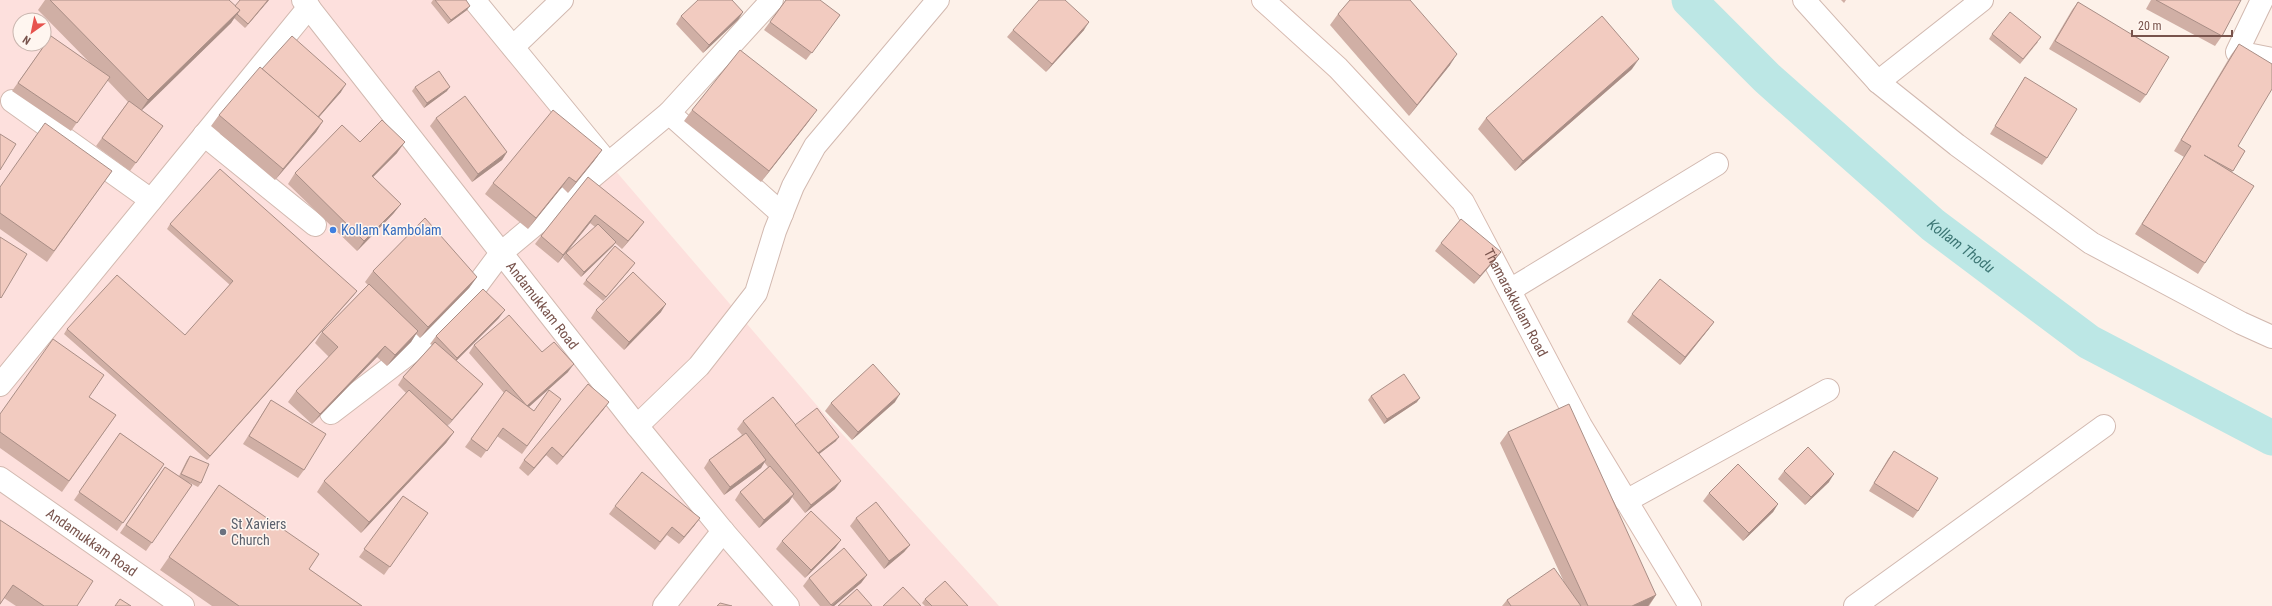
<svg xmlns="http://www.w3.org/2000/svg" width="2272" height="606" viewBox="0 0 2272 606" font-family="'Roboto Condensed',sans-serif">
<rect width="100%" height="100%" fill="#fdf1e9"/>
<path fill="#fde0dd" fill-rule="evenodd" d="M0 0H469L826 416 999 606H0ZM20 20H44V44H20Z"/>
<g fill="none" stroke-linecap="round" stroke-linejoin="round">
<path stroke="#bce7e5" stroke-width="35" id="s1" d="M1689 0 1767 78 1933 225 2089 342 2272 438"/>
<g stroke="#d2b9b0" stroke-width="24">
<g id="minor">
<path d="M474 0 607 162"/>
<path d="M1804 0 1878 82 1957 145 2091 243 2241 323 2272 337"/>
<path d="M2262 0 2237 52 2272 59"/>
<path d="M513 47 562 0"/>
<path d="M1878 82 1982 0"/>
<path d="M12 101 151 200"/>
<path d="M669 113 772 0"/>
<path d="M204 135 315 225"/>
<path d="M1510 290 1717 164"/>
<path d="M0 385 309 7"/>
<path d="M331 413 424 342 463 304 501 253 669 113 782 214"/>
<path d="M637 426 699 366 756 293 775 231 793 186 815 146 938 0"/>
<path id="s2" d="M0 478 183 606"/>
<path d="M1626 501 1828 390"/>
<path d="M664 606 723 531"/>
<path d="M1855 606 2104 426"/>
</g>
</g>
<g stroke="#d2b9b0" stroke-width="24">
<g id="tertiary">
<path id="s3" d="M303 0 637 426 723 531 788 606"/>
</g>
</g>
<g stroke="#d7bab0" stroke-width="24">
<g id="secondary">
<path id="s4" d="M1263 0 1338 68 1463 202 1581 426 1690 606"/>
</g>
</g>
<use href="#minor" stroke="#fff" stroke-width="22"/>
<use href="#tertiary" stroke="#fff" stroke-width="22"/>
<use href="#secondary" stroke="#fff" stroke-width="22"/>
</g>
<g fill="#d0afa5">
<path d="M45 0H229L235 6 269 0 245 28 234 18 231 23 141 110 163 126 130 171 96 146 128 102 107 80 71 131 12 91 51 36 91 64 38 10Z"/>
<path d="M433 0H466L467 10 448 24 431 3Z"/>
<path d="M786 0 840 15 806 60 764 30Z"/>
<path d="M1841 0H1846L1844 3Z"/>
<path d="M2151 0H2241L2222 36 2215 46 2146 9Z"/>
<path d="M2078 2 2146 95 2140 103 2049 49 2072 10Z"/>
<path d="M743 12 738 20 703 53 676 24 681 16Z"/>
<path d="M1338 14 1450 65 1409 116 1330 25Z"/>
<path d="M1013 30H1084L1046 72 1007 37Z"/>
<path d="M1992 34 2038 42 2020 64 1989 39Z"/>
<path d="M2239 44 2238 146 2245 151 2232 172 2205 263 2198 274 2135 234 2184 157 2174 151 2231 55Z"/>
<path d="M262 69 341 92 319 117 323 121 316 132 275 180 211 126 219 115Z"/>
<path d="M1632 69 1515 171 1478 129 1486 118Z"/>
<path d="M2025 77 2047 158 2042 165 1990 134 2020 85Z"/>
<path d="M415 87 447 91 424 108 412 91Z"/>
<path d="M692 110 809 121 761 182 684 121Z"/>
<path d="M436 118 507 152 502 160 472 182 430 126Z"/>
<path d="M360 142 397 153 373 177 401 204 393 214 357 251 288 184 295 173Z"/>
<path d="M602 150 594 161 568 193 562 187 528 229 485 194 493 183Z"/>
<path d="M112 171 47 262 0 229V187Z"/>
<path d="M588 177 638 230 622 249 615 243 613 246 581 277 563 258 566 253 595 227 590 223 558 263 535 244 541 236Z"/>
<path d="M170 224 354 295 207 460 64 334 67 329 185 335 230 285 167 229Z"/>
<path d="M1441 243 1495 260 1474 284 1435 251Z"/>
<path d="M632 267 603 301 583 284 586 280Z"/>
<path d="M373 271 477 277 469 288 420 338 416 334 411 342 387 366 377 357 312 424 288 402 296 391 329 357 315 343 322 332 368 285 365 282Z"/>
<path d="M596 310 661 312 624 350 591 318Z"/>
<path d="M1632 314 1714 322 1708 330 1680 365 1627 322Z"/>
<path d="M499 318 456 361 483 384 477 392 447 426 454 432 446 443 361 533 317 492 324 481 406 393 398 385 403 377 432 345 430 344 436 336Z"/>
<path d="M474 345 542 352 568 372 529 407 534 411 561 399 522 454 497 436 481 458 465 447 504 393 469 353Z"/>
<path d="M1371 396 1417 402 1384 424 1368 400Z"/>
<path d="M89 397 116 415 62 492 0 448V414Z"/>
<path d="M271 400 304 470 298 478 243 444Z"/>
<path d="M609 402 603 410 557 465 546 455 528 476 519 468 524 460Z"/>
<path d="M895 402 852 440 825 411 831 403Z"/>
<path d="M743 421 795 425 836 441 819 454 835 489 805 513 792 497 789 502 759 528 735 500 740 492 768 467 764 462 761 468 724 495 704 468 709 460 742 435 737 429Z"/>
<path d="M1508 432 1656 595 1649 606H1502L1507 600 1564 582 1500 443Z"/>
<path d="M120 433 164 464 117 531 74 500Z"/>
<path d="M1894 451 1918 511 1913 518 1869 491 1888 459Z"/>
<path d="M190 456 201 483 198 487 188 482 192 485 146 551 120 533 165 467 179 476 187 460Z"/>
<path d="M1784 471 1829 482 1805 505 1778 479Z"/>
<path d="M219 485 309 569 362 606H212L160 570Z"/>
<path d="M1709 493 1778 504 1773 512 1743 541 1703 501Z"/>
<path d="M403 496 428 513 384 575 359 557Z"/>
<path d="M615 506 700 518 694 526 679 544 667 535 655 550 609 514Z"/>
<path d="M856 518 910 545 904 552 884 569 850 526Z"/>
<path d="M0 520 77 606H16L4 598 0 605Z"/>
<path d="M841 540 835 548 805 578 776 549 782 541Z"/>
<path d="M867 575 861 583 834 606H820L803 586 809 578Z"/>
<path d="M925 599 968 606H925L922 603Z"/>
</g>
<g fill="#a98e86">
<path d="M268 0H269L245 28 248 24Z"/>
<path d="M470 6 467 10 448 24 451 20Z"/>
<path d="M240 10 231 23 139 113 148 100Z"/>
<path d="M743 12 738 20 703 53 709 45Z"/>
<path d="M1089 22 1084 30 1046 72 1052 64Z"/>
<path d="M1457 54 1450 65 1409 116 1417 105Z"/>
<path d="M1639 59 1632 69 1515 171 1523 161Z"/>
<path d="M346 84 341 92 312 125 317 118Z"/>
<path d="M450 87 447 91 424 108 427 103Z"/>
<path d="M817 110 809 121 761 182 769 171Z"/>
<path d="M323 121 316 132 275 180 283 169Z"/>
<path d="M405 142 397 153 364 186 372 176Z"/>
<path d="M602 150 594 161 568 193 576 182Z"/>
<path d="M507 152 502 160 472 182 478 174Z"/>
<path d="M569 177 562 187 528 229 536 218Z"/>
<path d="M401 204 393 214 357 251 364 241Z"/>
<path d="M595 215 590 223 558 263 563 255Z"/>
<path d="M644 222 638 230 622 249 628 241Z"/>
<path d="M616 242 613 246 581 277 584 272Z"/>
<path d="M1501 252 1495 260 1474 284 1480 276Z"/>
<path d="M635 263 632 267 603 301 606 297Z"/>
<path d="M477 277 469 288 420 338 428 327Z"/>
<path d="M357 291 354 295 207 460 210 456Z"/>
<path d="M666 304 661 312 624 350 629 342Z"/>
<path d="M505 310 499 318 452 365 457 358Z"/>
<path d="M1714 322 1708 330 1680 365 1685 357Z"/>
<path d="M418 331 411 342 387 366 395 355Z"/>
<path d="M385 346 377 357 312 424 320 414Z"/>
<path d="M574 364 568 372 522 413 527 406Z"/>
<path d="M483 384 477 392 446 428 452 420Z"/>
<path d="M900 394 895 402 852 440 858 432Z"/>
<path d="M1420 398 1417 402 1384 424 1387 419Z"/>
<path d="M609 402 603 410 557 465 563 457Z"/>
<path d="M454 432 446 443 361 533 369 522Z"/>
<path d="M839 437 836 441 814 458 817 454Z"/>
<path d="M552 447 546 455 528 476 534 468Z"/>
<path d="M766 460 761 468 724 495 730 487Z"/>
<path d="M1834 474 1829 482 1805 505 1811 497Z"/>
<path d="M841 481 835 489 805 513 811 505Z"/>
<path d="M794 494 789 502 759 528 764 520Z"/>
<path d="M1778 504 1773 512 1743 541 1749 533Z"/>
<path d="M700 518 694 526 679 544 684 537Z"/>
<path d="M841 540 835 548 805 578 811 570Z"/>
<path d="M910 545 904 552 884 569 889 561Z"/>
<path d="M867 575 861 583 834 606H831Z"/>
<path d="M1656 595 1648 606H1632Z"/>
</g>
<g fill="#f2cbc0" stroke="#a98e86">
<path d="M50 0H229L240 10 148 100Z"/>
<path d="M240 0H268L248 24 237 14 240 10 235 6Z"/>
<path d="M435 0H466L470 6 451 20Z"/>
<path d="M698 0H732L743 12 709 45 681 16Z"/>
<path d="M786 0H820L840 15 812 53 770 22Z"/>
<path d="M1039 0H1065L1089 22 1052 64 1013 30Z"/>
<path d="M1350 0H1410L1457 54 1417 105 1338 14Z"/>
<path d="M2156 0H2241L2222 36Z"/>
<path d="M2078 2 2169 57 2146 95 2055 41Z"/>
<path d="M2010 12 2041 37 2023 59 1992 34Z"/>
<path d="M1602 16 1639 59 1523 161 1486 118Z"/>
<path d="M51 36 110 77 77 123 18 83Z"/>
<path d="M292 36 346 84 318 117 262 69Z"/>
<path d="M2239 44 2272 64V89L2238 146 2245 151 2233 171 2204 155 2254 186 2205 263 2142 224 2191 146 2181 140Z"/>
<path d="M740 50 817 110 769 171 692 110Z"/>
<path d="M260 67 323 121 283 169 219 115Z"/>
<path d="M439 71 450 87 427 103 415 87Z"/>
<path d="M2025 77 2077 109 2047 158 1995 126Z"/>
<path d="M465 96 507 152 478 174 436 118Z"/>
<path d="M129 101 163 126 136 163 102 138Z"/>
<path d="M553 110 602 150 576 182 569 177 536 218 493 183Z"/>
<path d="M382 120 405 142 372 176 401 204 364 241 295 173 342 125 360 142Z"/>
<path d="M45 123 112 171 54 251 0 213V187Z"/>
<path d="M0 134 16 144 0 170Z"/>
<path d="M220 169 357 291 210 456 67 329 117 275 185 335 233 281 170 224Z"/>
<path d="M588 177 644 222 628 241 595 215 563 255 541 236Z"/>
<path d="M425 218 477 277 428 327 373 271Z"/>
<path d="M1461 219 1501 252 1480 276 1441 243Z"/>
<path d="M598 224 616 242 584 272 566 253Z"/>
<path d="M0 237 27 254 1 298 0 297Z"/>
<path d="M615 246 635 263 606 297 586 280Z"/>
<path d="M633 272 666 304 629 342 596 310Z"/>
<path d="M1660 279 1714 322 1685 357 1632 314Z"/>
<path d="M369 284 418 331 395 355 385 346 320 414 296 391 338 347 322 332Z"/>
<path d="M483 289 505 310 457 358 436 336Z"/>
<path d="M509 315 542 352 554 342 574 364 527 406 474 345Z"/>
<path d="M53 339 104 375 89 397 116 415 69 481 0 432V414Z"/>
<path d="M435 342 483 384 452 420 403 377Z"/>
<path d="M873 364 900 394 858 432 831 403Z"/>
<path d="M1404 374 1420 398 1387 419 1371 396Z"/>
<path d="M588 384 609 402 563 457 552 447 534 468 524 460Z"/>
<path d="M409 390 454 432 369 522 324 481Z"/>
<path d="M506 390 534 411 549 390 561 399 527 446 503 428 487 451 471 439Z"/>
<path d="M773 397 841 481 811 505 743 421Z"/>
<path d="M271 400 326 434 304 470 249 436Z"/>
<path d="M1569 404 1656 595 1632 606H1588L1508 432Z"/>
<path d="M817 408 839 437 818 453 795 425Z"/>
<path d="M120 433 164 464 123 523 79 492Z"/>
<path d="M746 433 766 460 730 487 709 460Z"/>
<path d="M1808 447 1834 474 1811 497 1784 471Z"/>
<path d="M1894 451 1938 478 1918 511 1874 483Z"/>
<path d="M190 456 209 464 201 483 181 474Z"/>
<path d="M1738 464 1778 504 1749 533 1709 493Z"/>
<path d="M770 466 794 494 764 520 740 492Z"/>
<path d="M165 467 192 485 152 543 126 525Z"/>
<path d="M642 472 700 518 684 537 672 527 660 542 615 506Z"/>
<path d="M219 485 319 554 309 569 362 606H239L169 557Z"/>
<path d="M403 496 428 513 390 567 364 549Z"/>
<path d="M876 502 910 545 889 561 856 518Z"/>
<path d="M811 511 841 540 811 570 782 541Z"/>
<path d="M0 520 93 581 77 606H44L13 585 0 604Z"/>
<path d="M844 548 867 575 831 605 809 578Z"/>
<path d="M1554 568 1581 606H1511L1507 600Z"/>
<path d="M945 581 968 606H932L925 599Z"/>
<path d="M903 587 921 606H883Z"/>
<path d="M857 589 872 606H838Z"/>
<path d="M120 599 131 606H115Z"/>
<path d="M720 603 732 606H717Z"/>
</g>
<circle fill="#3f7fe0" stroke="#fff6f0" stroke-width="1.5" cx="333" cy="230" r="4"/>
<circle fill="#6b7280" stroke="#fff6f0" stroke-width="1.5" cx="223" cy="532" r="4"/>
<g text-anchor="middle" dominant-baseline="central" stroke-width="3" stroke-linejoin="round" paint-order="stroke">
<g font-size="14" fill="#366cbe" stroke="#fff6f0" text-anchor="start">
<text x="341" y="230">Kollam Kambolam</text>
</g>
<g font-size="14" fill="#78534c" stroke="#fff6f0">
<text stroke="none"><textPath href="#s4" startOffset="398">Thamarakkulam Road</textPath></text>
<text stroke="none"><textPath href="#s3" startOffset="388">Andamukkam Road</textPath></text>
<text stroke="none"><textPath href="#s2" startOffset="112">Andamukkam Road</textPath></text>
</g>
<g font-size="14" fill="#5b616d" stroke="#fff6f0" text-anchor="start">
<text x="231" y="524">St Xaviers<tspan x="231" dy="16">Church</tspan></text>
</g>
<g font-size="15" font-style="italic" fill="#3c7674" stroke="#fff6f0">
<text stroke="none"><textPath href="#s1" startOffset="367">Kollam Thodu</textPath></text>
</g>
</g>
<g transform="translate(32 32) rotate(213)"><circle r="19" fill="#fff6f0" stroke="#c9b5ae"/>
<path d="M0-3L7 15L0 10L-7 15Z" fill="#e7534e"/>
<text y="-6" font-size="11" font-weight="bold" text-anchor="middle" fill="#78534c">N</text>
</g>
<path d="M2132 30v6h100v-6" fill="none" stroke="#78534c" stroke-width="2"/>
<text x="2138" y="30" font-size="12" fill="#78534c" stroke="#fff6f0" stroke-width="3" paint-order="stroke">20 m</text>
</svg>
